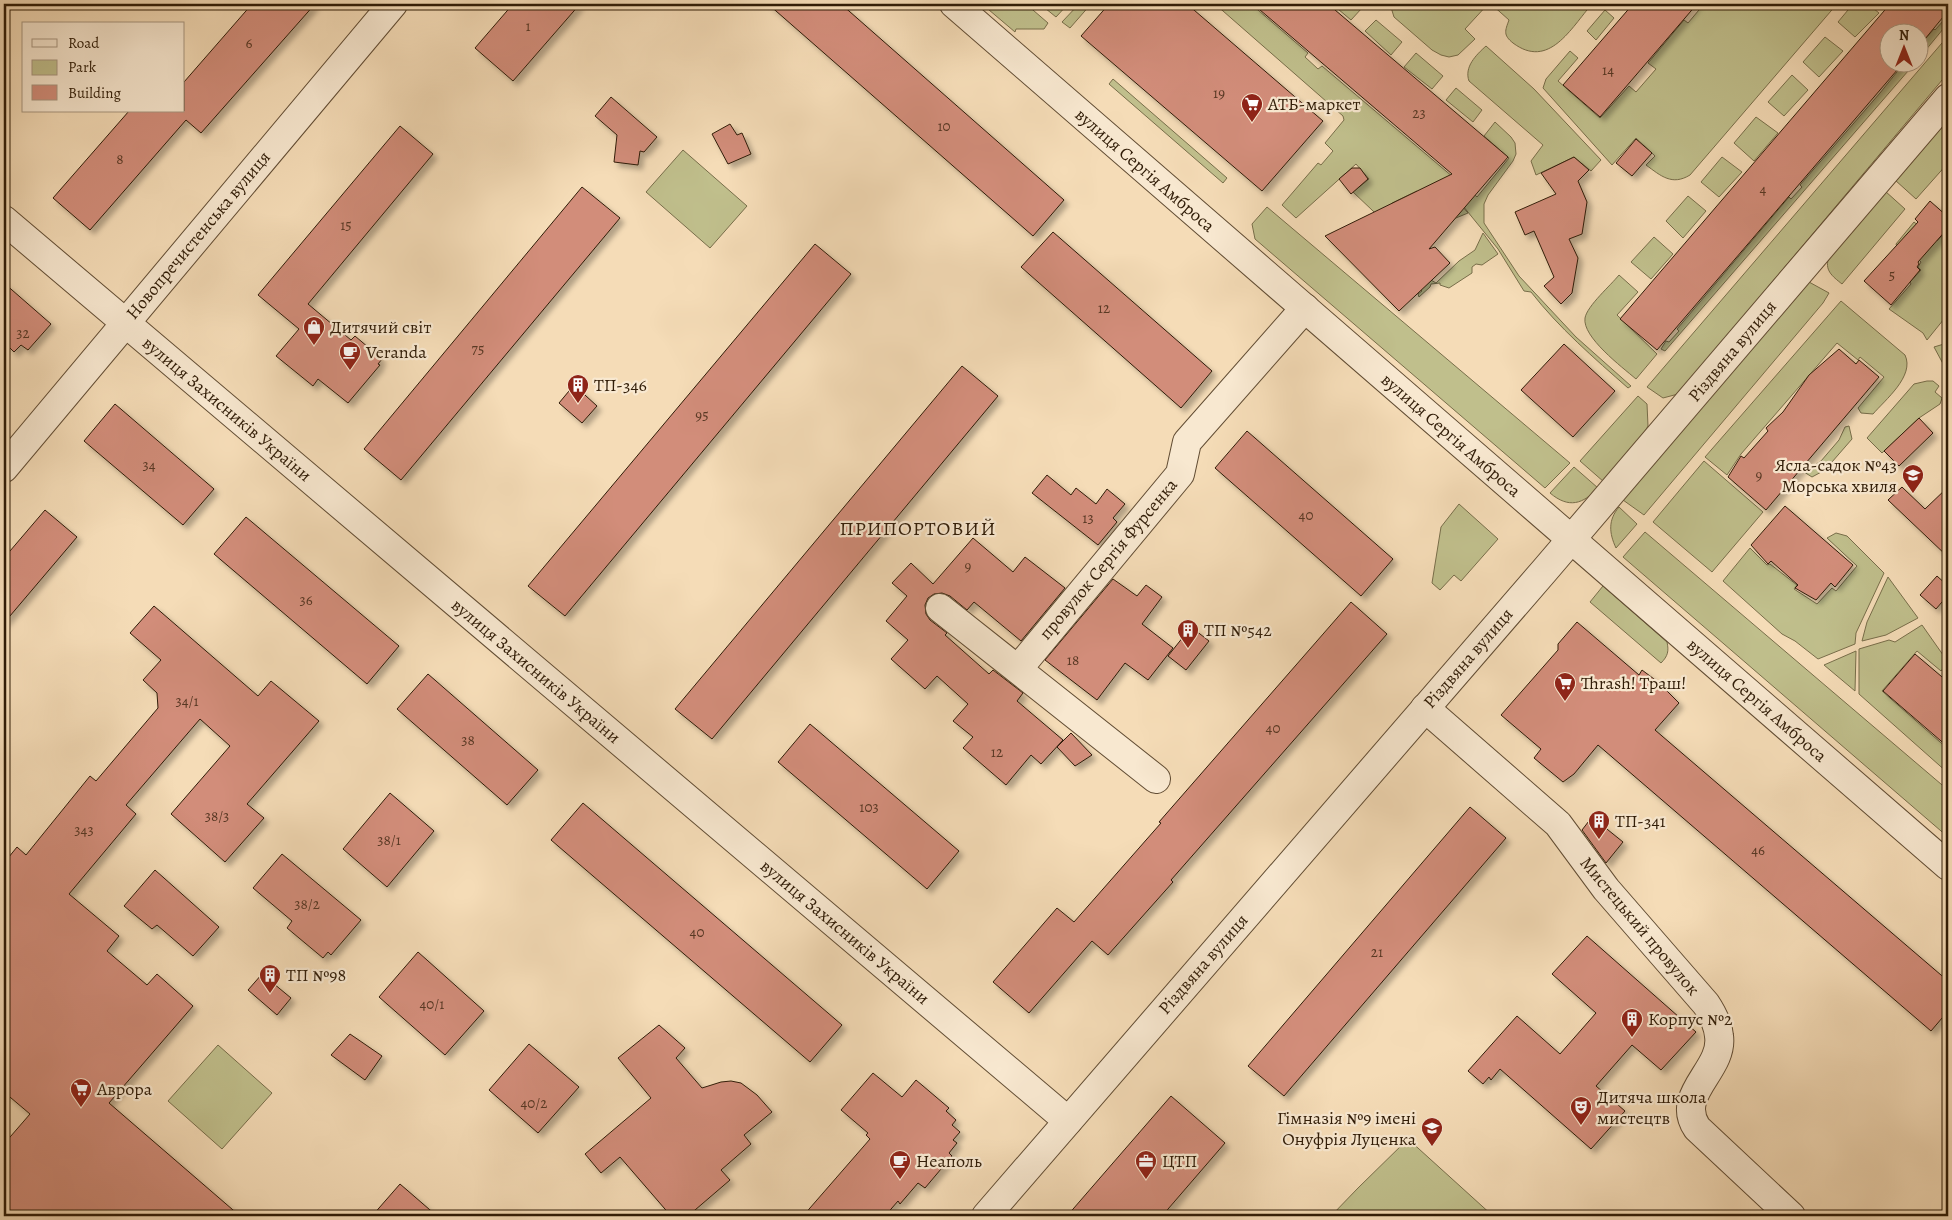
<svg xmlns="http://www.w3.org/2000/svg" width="1952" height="1220" viewBox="0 0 1952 1220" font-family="Alegreya,serif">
<defs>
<filter id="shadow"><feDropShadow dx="4.5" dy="4.5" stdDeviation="2.5" flood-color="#0004"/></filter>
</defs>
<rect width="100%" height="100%" fill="#f5dcb7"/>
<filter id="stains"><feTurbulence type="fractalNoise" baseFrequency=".004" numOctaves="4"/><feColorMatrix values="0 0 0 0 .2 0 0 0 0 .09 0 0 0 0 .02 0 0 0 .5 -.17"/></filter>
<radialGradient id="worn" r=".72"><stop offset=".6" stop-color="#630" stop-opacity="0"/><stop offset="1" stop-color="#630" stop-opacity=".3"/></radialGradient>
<g fill="#c0bf8c" stroke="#786e4a">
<path d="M982 4H1026L1048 23 1044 29H1016L1015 32Z"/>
<path d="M1040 4H1068L1056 17Z"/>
<path d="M1079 4H1091L1070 28 1062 22Z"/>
<path d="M1215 4H1251L1308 53 1305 57 1318 69 1322 66 1453 177 1462 206 1468 213 1434 227 1417 191 1392 203 1406 232 1392 229 1353 192 1369 179 1356 164 1296 218 1282 205 1318 163 1321 165 1333 151 1325 143 1344 120 1343 116Z"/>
<path d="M1332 4H1357L1362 8 1351 20Z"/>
<path d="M1390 4H1488L1465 29 1475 39 1458 55 1449 57 1441 55 1432 50 1394 17Z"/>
<path d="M1491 4H1592C1571 28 1549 70 1513 43 1503 35 1505 31 1509 20Z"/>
<path d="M1704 4H1837L1690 175C1672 186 1661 176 1646 165L1655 156 1636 138 1612 165 1543 88 1546 79 1570 51 1578 58 1558 81 1600 118 1629 86 1636 92 1656 69 1648 63 1684 20 1688 23Z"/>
<path d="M1853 4H1868L1879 13 1855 37 1838 22Z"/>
<path d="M1605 10 1614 18 1596 40 1587 31Z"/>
<path d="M1948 12V23L1920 57V45L1934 29 1935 30 1944 20 1942 18Z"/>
<path d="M1376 20 1402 42 1391 55 1365 31Z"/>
<path d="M1948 36V73L1678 394 1663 398 1647 387Z"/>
<path d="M1825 37 1843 51 1819 77 1803 62Z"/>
<path d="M1486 46 1534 89 1601 160 1591 171 1574 157 1536 175 1531 161 1543 145 1469 81C1464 67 1476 55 1486 46Z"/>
<path d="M1416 53 1443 76 1432 89 1404 67Z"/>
<path d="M1905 62 1915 63 1665 351 1661 349 1666 341 1669 342 1679 331 1677 329 1789 197 1791 199 1802 187 1800 185 1880 93Z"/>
<path d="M1792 75 1808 90 1784 116 1768 102Z"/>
<path d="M1113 79 1227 178 1223 183 1109 84Z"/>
<path d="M1456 88 1482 110 1473 122 1446 100Z"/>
<path d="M1756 117 1778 133 1754 161 1734 143Z"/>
<path d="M1948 117V163L1916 199 1895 180Z"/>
<path d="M1495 122 1511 137 1515 143 1516 154 1513 161 1488 195 1484 204V223L1519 276 1576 337 1631 386 1628 388C1594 358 1559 328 1531 292L1524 291 1498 249 1463 206 1474 194 1477 197 1509 158 1484 136Z"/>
<path d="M683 150 747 206 710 248 646 192Z"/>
<path d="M1722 157 1742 172 1719 197 1701 182Z"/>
<path d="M1885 191 1905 209 1842 284C1832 276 1824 270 1829 257Z"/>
<path d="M1688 196 1706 211 1683 238 1666 221Z"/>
<path d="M1267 207 1570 463 1545 488 1255 239 1252 224Z"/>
<path d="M1914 222 1937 241 1948 229V314L1927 340 1923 333 1889 309 1911 284 1910 282 1921 270 1918 267 1921 262 1913 254 1897 247 1896 244Z"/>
<path d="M1483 233 1498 254 1482 265 1476 264 1472 267V273L1449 288 1440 285V283L1431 284 1430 287 1419 297 1418 294 1422 291 1414 283 1431 280 1436 283 1459 261 1475 250Z"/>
<path d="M1654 237 1673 254 1651 279 1631 262Z"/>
<path d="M1619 275 1638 292 1617 315 1657 354 1636 379C1622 367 1582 337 1585 318 1587 306 1611 285 1619 275Z"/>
<path d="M1809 282 1829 293 1823 303 1644 515 1623 500Z"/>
<path d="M1841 301 1905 355C1915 376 1885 400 1873 414L1861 413 1858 408 1884 377 1860 357 1858 360 1837 343 1741 454 1727 475 1705 457Z"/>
<path d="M1944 344 1948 345V373L1934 347Z"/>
<path d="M1927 381H1933L1939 386 1935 392 1942 398 1940 404 1919 418 1882 453 1867 438 1914 384Z"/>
<path d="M1638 396 1647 404 1648 426 1640 440 1604 482 1580 461Z"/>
<path d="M1849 426 1852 439 1825 470 1812 477 1804 472 1821 461 1839 440 1845 427Z"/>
<path d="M1704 461 1763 512 1712 572 1653 522Z"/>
<path d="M1574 467 1598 488C1583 504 1569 509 1550 493Z"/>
<path d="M1459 504 1498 539 1461 581 1454 575 1440 590 1432 583 1441 527Z"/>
<path d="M1619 507 1637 524 1616 548C1609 533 1608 520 1619 507Z"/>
<path d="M1645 532 1948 790V837L1623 557Z"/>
<path d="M1836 533 1847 536 1884 573 1856 633 1855 644 1818 659 1795 641 1782 634 1723 581 1750 548 1767 565 1770 564 1797 585 1794 589 1817 604 1832 588 1836 591 1857 566 1827 538Z"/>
<path d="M1888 577 1918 618 1886 635 1862 641 1867 622Z"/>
<path d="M1603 586 1667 642C1669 651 1668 656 1661 663L1590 602Z"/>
<path d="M1922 625 1948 662 1941 671 1917 651 1882 691 1948 749V773L1859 694V649L1889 640 1895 642Z"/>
<path d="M1856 651 1855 691 1824 665Z"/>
<path d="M218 1045 272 1093 222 1149 168 1101Z"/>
<path d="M1408 1139 1493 1216H1331L1358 1188Z"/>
</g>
<g fill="#d28d7a" stroke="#301c07" filter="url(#shadow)">
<path d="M252 4H315L201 133 186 120 90 230 53 198 129 111H184V82Z"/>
<path d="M513 4H580L513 81 475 48Z"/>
<path d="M768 4H841L1064 200 1033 236Z"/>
<path d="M1109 4H1187L1323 121 1262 191 1081 36Z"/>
<path d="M1253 4H1328L1508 157 1429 249 1435 247 1450 263 1399 311 1325 236 1452 174Z"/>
<path d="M1633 4H1697L1600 117 1563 85Z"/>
<path d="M1890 4H1948V11L1920 45V32H1890V62H1904L1657 350 1620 319Z"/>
<path d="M611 97 657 137 644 152 640 151 638 165 614 162 617 135 595 116Z"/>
<path d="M730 124 737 135 742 133 751 154 728 164 712 134Z"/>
<path d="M400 126 433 154 308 304 351 340 355 336 382 359 378 364 380 365 348 403 318 379 313 386 276 356 299 329 258 295Z"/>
<path d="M1636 139 1652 153 1632 176 1616 163Z"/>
<path d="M1574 157 1589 170 1578 181 1587 202 1582 234 1569 239 1578 258 1572 293 1561 304 1544 286 1554 277 1534 231 1525 235 1515 212 1556 194 1541 173Z"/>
<path d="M1352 168H1360L1368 179 1351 194 1339 179Z"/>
<path d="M582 187 620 218 401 480 364 449Z"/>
<path d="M1930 201 1948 217V228L1918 262 1919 264 1917 267 1920 270 1891 305 1864 281 1918 222 1915 219Z"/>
<path d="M1053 232 1212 371 1181 408 1021 267Z"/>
<path d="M815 244 851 274 565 616 528 586Z"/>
<path d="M4 283 51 324 28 350 21 345 14 352 4 342Z"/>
<path d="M1564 344 1615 391 1573 437 1521 390Z"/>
<path d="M1839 349 1856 364 1859 360 1879 377 1766 510 1728 477 1741 456 1744 458 1768 431 1766 428 1783 412 1809 375Z"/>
<path d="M962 366 998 396 712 739 675 709Z"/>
<path d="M574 385 597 406 582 423 559 403Z"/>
<path d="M115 404 214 489 183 525 84 441Z"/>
<path d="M1919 418 1933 433 1899 466 1884 451Z"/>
<path d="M1247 431 1393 559 1361 596 1215 468Z"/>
<path d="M1047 475 1071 495 1076 488 1096 504 1107 489 1125 504 1113 518 1117 522 1098 545 1032 493Z"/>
<path d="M1902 487 1925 509 1948 487V557L1888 500Z"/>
<path d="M1785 506 1853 565 1835 587 1831 583 1816 600 1795 588 1798 585 1771 561 1768 564 1751 545Z"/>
<path d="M45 510 77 537 4 623V558Z"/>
<path d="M246 517 399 646 367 684 214 554Z"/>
<path d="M973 538 1013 572 1025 557 1065 588 1021 641 974 602 967 610 950 596 942 593 934 594 928 598 925 605 926 614 930 620 947 633 945 635 989 674 993 670 1023 693 1017 701 1063 740 1041 764 1031 755 1006 785 963 748 973 737 953 721 968 704 937 676 925 689 891 659 908 640 886 621 907 596 892 583 911 563 933 584Z"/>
<path d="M1937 576 1948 586V595L1936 609 1920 595Z"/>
<path d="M1113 579 1137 596 1146 585 1162 597 1142 624 1173 648 1148 680 1125 663 1097 700 1045 660Z"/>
<path d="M1351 602 1387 634 1171 880 1173 882 1108 955 1092 941 1029 1013 993 982 1057 908 1074 922 1161 823 1159 822Z"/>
<path d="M154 606 258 696 271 681 319 721 247 804 264 818 225 862 171 814 230 746 200 719 126 805 136 814 69 894 119 936 107 951 147 985 157 974 193 1006 109 1103 240 1216H4V1144L30 1114 4 1092V863L17 847 26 855 90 776 96 781 158 708 157 693 143 680 161 660 130 633Z"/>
<path d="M1577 622 1639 675 1642 670 1658 682 1679 703 1655 730 1948 981V1011L1931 1031 1598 745 1574 774 1563 782 1534 758 1541 749 1501 715 1558 650V644Z"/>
<path d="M1191 627 1209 641 1186 670 1168 656Z"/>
<path d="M1915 654 1948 682V747L1883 691Z"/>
<path d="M428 674 538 770 507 805 397 709Z"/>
<path d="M810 724 959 851 927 889 778 762Z"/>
<path d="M1071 733 1092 755 1075 766 1057 747Z"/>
<path d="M390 793 434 831 387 887 343 849Z"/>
<path d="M583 803 842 1025 810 1062 551 840Z"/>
<path d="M1470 807 1506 838 1284 1096 1248 1066Z"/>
<path d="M1592 817 1623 842 1606 863 1582 830Z"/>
<path d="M282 854 361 920 331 955 328 952 323 958 287 928 292 921 253 888Z"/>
<path d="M155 870 219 927 193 956 157 925 152 929 124 906Z"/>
<path d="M1587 936 1696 1032 1661 1070 1632 1045 1596 1086 1625 1111 1591 1149 1500 1069 1491 1080 1489 1077 1483 1084 1468 1071 1517 1016 1560 1054 1596 1013 1552 974Z"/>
<path d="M418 952 484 1011 445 1055 379 997Z"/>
<path d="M262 974 291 998 277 1015 248 990Z"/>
<path d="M659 1025 685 1048 676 1058 702 1088 721 1082 731 1081 741 1083 757 1095 772 1112 744 1135 751 1144 721 1170 730 1180 688 1216H671L620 1157 601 1173 585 1154 651 1098 618 1058Z"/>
<path d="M350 1034 382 1056 365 1080 331 1055Z"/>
<path d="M529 1044 579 1087 538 1133 489 1090Z"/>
<path d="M873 1073 902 1097 916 1080 949 1108 946 1111 956 1120 952 1125 960 1132 953 1140 957 1143 949 1153 952 1156 925 1188 918 1183 900 1204 898 1201 885 1216H803L870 1139 866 1135 868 1133 841 1110Z"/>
<path d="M1171 1096 1225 1143 1162 1216H1067Z"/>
<path d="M400 1184 437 1216H372Z"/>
</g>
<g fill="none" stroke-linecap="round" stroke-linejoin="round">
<g stroke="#614c33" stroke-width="30">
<g id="minor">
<path d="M954 4 1948 866"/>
<path d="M4 220 1068 1121"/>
<path d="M4 468 393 4"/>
<path d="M940 608 1156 779"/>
<path d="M1018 669 1180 474 1187 442 1305 308"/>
<path d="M1425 708 1558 824 1606 889 1706 1004C1712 1013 1718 1024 1719 1036 1724 1070 1674 1094 1697 1128L1791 1216"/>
<path d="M986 1216 1545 570 1948 98"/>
</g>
</g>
<use href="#minor" stroke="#f8e8d0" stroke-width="28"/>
</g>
<defs>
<g id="supermarket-pin" transform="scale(1.125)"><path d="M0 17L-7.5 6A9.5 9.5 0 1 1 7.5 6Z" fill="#8f2418" stroke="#f8e8d0"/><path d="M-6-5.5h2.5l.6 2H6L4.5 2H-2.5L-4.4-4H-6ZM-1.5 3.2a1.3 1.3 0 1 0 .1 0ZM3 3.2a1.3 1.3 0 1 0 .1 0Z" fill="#fff"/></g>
<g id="shop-pin" transform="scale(1.125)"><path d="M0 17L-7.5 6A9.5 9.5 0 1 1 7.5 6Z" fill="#8f2418" stroke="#f8e8d0"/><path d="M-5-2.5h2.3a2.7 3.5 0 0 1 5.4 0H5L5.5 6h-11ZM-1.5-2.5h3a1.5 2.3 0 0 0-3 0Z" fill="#fff"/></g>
<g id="cafe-pin" transform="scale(1.125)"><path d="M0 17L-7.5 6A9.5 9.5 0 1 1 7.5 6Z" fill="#8f2418" stroke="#f8e8d0"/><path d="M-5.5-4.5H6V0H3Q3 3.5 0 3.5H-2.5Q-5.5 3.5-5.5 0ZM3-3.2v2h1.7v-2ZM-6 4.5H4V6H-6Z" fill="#fff"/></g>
<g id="building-pin" transform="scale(1.125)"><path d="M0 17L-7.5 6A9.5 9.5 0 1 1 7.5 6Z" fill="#8f2418" stroke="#f8e8d0"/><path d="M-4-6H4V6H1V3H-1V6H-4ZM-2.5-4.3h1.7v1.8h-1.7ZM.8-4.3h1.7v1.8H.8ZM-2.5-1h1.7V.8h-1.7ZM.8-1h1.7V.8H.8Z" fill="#fff"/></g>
<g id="school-pin" transform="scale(1.125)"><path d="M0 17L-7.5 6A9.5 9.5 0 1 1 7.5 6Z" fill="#8f2418" stroke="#f8e8d0"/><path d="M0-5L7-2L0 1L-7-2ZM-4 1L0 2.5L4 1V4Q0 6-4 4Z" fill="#fff"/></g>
<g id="theatre-pin" transform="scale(1.125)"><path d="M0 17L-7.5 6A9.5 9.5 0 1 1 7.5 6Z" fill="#8f2418" stroke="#f8e8d0"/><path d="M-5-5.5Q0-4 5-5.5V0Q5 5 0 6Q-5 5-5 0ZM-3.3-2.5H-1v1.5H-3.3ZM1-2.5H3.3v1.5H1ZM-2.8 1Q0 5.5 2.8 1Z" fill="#fff"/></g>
<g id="office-pin" transform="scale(1.125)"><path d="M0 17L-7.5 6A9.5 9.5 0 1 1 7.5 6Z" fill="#8f2418" stroke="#f8e8d0"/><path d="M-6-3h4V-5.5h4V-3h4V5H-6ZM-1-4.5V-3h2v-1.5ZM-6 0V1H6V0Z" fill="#fff"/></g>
</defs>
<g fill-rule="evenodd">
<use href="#supermarket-pin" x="1252" y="104"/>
<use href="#shop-pin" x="314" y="327"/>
<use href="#cafe-pin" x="350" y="352"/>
<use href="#building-pin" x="578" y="385"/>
<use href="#school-pin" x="1913" y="475"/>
<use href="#building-pin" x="1188" y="630"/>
<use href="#supermarket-pin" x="1565" y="683"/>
<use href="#building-pin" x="1599" y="821"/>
<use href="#building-pin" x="270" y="975"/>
<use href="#building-pin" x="1632" y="1019"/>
<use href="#supermarket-pin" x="81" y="1089"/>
<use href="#theatre-pin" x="1581" y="1107"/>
<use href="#school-pin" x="1432" y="1128"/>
<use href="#cafe-pin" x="900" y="1161"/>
<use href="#office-pin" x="1146" y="1161"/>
</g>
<g text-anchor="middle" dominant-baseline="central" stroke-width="4.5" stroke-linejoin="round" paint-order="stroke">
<g font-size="15" fill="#583824">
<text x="528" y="26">1</text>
<text x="249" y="43">6</text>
<text x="1608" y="70">14</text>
<text x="1219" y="93">19</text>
<text x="1419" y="113">23</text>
<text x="944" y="126">10</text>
<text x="120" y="159">8</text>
<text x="1763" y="189">4</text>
<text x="346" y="225">15</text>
<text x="1892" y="275">5</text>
<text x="1104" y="308">12</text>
<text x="23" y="333">32</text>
<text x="478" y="349">75</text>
<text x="702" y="415">95</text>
<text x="149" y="465">34</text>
<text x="1759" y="475">9</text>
<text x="1306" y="515">40</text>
<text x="1088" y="518">13</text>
<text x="968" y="566">9</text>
<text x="306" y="600">36</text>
<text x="1073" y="660">18</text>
<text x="187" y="701">34/1</text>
<text x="1273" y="728">40</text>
<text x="468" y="740">38</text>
<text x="997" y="752">12</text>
<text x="869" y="807">103</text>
<text x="217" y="816">38/3</text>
<text x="84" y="830">343</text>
<text x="389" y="840">38/1</text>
<text x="1758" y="850">46</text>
<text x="307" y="904">38/2</text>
<text x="697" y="932">40</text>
<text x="1377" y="952">21</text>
<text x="432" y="1004">40/1</text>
<text x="534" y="1103">40/2</text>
</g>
<g font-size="18" fill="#301c07" stroke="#f8e8d0" text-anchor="start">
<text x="1268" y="104">АТБ-маркет</text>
<text x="330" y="327">Дитячий світ</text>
<text x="366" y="352">Veranda</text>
<text x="594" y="385">ТП-346</text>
<text x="1897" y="465" text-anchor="end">Ясла-садок №43<tspan x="1897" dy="21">Морська хвиля</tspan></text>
<text x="1204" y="630">ТП №542</text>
<text x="1581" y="683">Thrash! Траш!</text>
<text x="1615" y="821">ТП-341</text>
<text x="286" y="975">ТП №98</text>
<text x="1648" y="1019">Корпус №2</text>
<text x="97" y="1089">Аврора</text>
<text x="1597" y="1097">Дитяча школа<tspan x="1597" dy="21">мистецтв</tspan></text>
<text x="1416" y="1118" text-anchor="end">Гімназія №9 імені<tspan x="1416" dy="21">Онуфрія Луценка</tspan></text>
<text x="916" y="1161">Неаполь</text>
<text x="1162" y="1161">ЦТП</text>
</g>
<g font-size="18" fill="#301c07" stroke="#f8e8d0">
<text transform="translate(1145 170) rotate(41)">вулиця Сергія Амброса</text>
<text transform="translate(198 235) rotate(-50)">Новопречистенська вулиця</text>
<text transform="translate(1732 351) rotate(-50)">Різдвяна вулиця</text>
<text transform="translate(227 409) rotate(40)">вулиця Захисників України</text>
<text transform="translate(1451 435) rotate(41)">вулиця Сергія Амброса</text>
<text transform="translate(1108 559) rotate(-50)">провулок Сергія Фурсенка</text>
<text transform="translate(1468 658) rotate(-49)">Різдвяна вулиця</text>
<text transform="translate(536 671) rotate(40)">вулиця Захисників України</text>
<text transform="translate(1757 700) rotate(41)">вулиця Сергія Амброса</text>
<text transform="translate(1640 926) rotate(50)">Мистецький провулок</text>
<text transform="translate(845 932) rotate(40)">вулиця Захисників України</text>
<text transform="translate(1203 964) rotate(-49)">Різдвяна вулиця</text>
</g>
<g font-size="20" letter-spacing="1" fill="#301c07" stroke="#f8e8d0">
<text x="918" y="528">ПРИПОРТОВИЙ</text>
</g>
</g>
<rect width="1952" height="1220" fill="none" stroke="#f5dcb7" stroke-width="20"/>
<rect x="5" y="5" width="1942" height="1210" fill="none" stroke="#301c07" stroke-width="2.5"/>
<rect x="10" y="10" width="1932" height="1200" fill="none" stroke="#301c07"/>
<rect x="22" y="22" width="162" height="90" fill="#f8e8d0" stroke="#a89680"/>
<rect x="32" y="39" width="25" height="8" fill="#f8e8d0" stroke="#a89680"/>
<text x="68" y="48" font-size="15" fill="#301c07">Road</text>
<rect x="32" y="60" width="25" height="15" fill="#c0bf8c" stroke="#a89680"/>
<text x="68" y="72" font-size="15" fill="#301c07">Park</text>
<rect x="32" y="85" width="25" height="15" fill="#d28d7a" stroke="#a89680"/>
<text x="68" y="98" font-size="15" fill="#301c07">Building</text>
<g transform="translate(1904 48)"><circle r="24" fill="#f8e8d0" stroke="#a89680"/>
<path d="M0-4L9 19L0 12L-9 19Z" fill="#8f2418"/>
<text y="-8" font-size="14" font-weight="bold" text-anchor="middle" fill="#301c07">N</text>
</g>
<rect width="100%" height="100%" filter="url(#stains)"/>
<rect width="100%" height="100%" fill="url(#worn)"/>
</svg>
